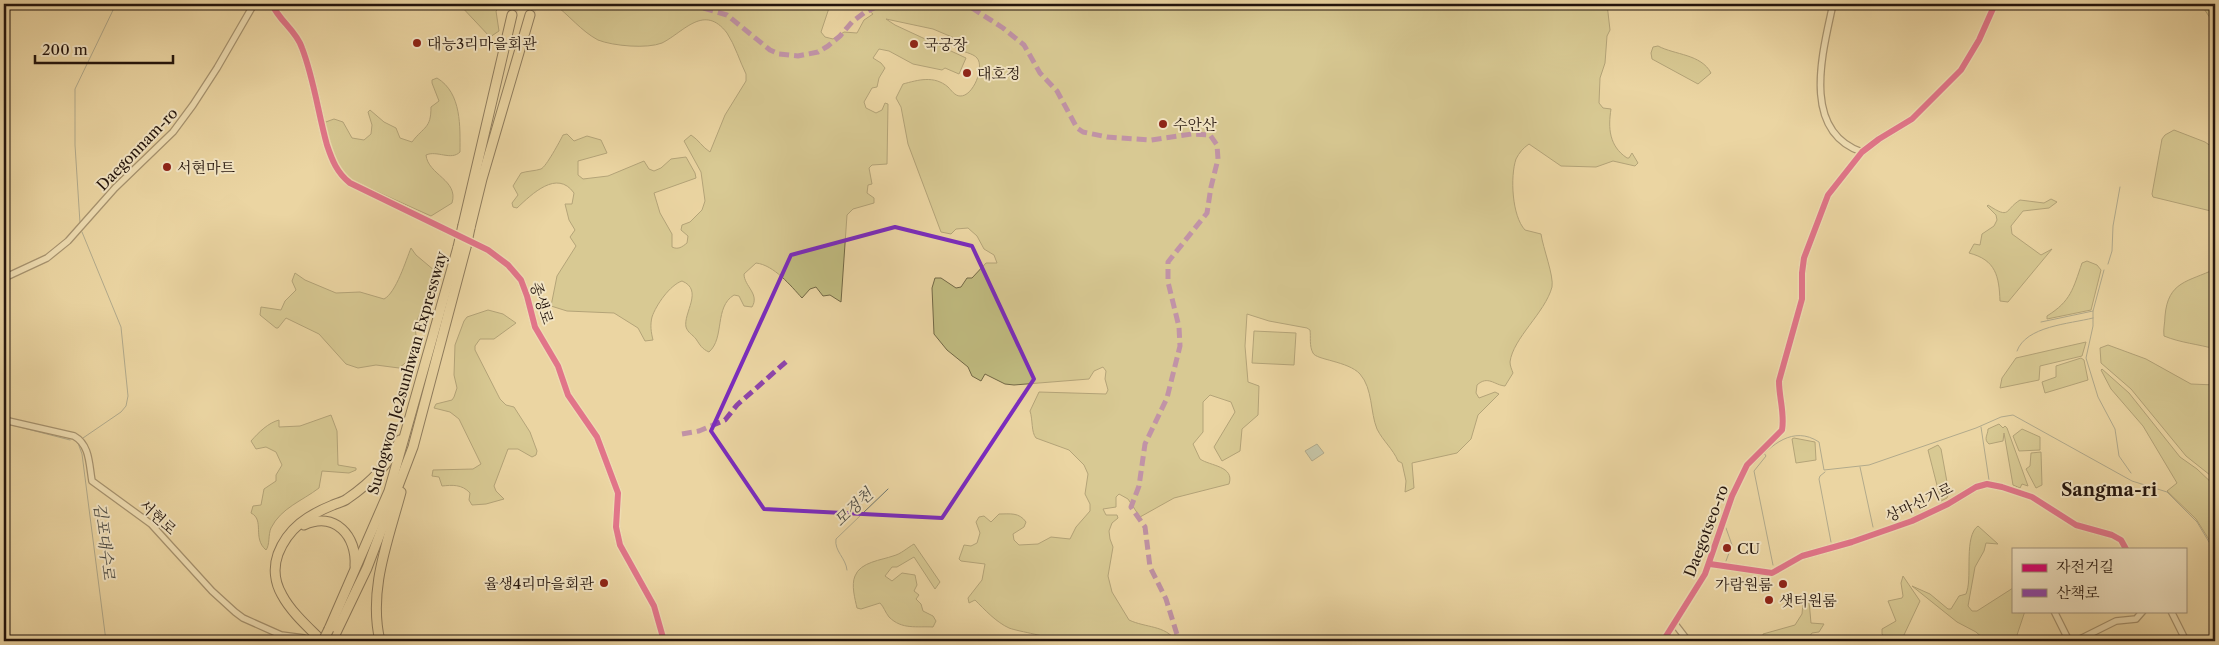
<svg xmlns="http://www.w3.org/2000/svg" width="2219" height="645" viewBox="0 0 2219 645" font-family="'Libre Caslon Text','Noto Serif KR',serif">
<rect width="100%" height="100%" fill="#ebd5a3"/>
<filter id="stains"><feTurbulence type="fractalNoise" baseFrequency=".004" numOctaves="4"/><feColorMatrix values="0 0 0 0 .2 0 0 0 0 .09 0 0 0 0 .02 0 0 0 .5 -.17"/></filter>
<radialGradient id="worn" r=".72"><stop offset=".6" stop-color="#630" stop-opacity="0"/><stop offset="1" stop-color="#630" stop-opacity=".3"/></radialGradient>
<g fill="#c0bb80" stroke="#726846">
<path d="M459 4H503L496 11 499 31 490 37Z"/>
<path d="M554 4H833L829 8 821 32 825 37 833 39 844 32 857 33 864 20 873 14 868 10 874 4H1607L1610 30 1607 36 1605 63 1600 78 1599 103 1603 108 1611 109C1608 128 1609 146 1627 158H1629L1632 153 1638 163 1635 166 1613 161 1596 167 1561 166 1529 144C1523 148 1519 153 1516 159 1510 177 1512 216 1525 230L1541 234C1543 248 1554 276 1552 287 1545 313 1513 338 1510 362 1510 366 1512 370 1513 373L1505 386C1494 385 1488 375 1477 385L1476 393 1479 398 1495 392 1499 394 1478 415 1471 439 1457 453 1412 463 1414 488 1405 492 1406 481 1402 463 1398 461C1393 449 1383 441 1377 429 1370 412 1373 389 1360 374 1348 361 1316 360 1313 353 1309 346 1311 337 1310 330L1307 328 1269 321 1247 314 1245 346 1248 382 1259 386 1258 415 1242 429 1240 451 1222 461 1214 447 1235 412 1231 402 1210 395 1203 402V432L1193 444 1200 459C1210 466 1235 466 1229 484L1174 498 1140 517 1128 499 1119 494 1116 497V507L1103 509 1106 515H1117L1118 518 1112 523 1109 531 1110 539 1113 547 1108 576 1112 592 1129 620C1146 628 1165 625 1176 641H1055C1050 636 1020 632 1009 628 996 622 985 610 975 600L969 603 968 598 982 580 985 564 961 561 959 559 964 545 971 546 977 543 980 533 976 522 979 517 984 516 991 522 999 514C1010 514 1019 512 1026 522L1024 527 1013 534 1014 540 1019 545 1038 544 1051 537 1070 539 1076 527 1090 511V504L1085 494 1088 474 1084 465 1069 450 1036 438C1031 432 1033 420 1030 411L1039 392 1106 394 1108 390 1105 379 1106 371 1103 367 1094 371 1089 379 1014 385 1005 384 985 374 981 381 972 376 968 367 947 350 934 334 932 288 935 278H941L956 288 961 287 967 278H972L986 263H997L994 255 984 249 977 236 968 228 956 229 951 234 941 232 908 144 901 107 896 98 903 84C918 80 934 75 948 87 951 90 955 96 960 96 973 97 985 67 977 58 973 53 962 52 956 48L959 40 933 29 886 19 895 25 966 58 959 74 945 68 942 70 913 64 889 51 879 49 873 58 881 63 885 68 879 78 877 87 872 88 864 102 866 108 876 113 882 110 885 103 888 104 887 164 872 165 869 168 872 184 868 185 867 193 874 198V203L853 209 847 215 841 302 830 295 823 296 816 287 810 289 802 298C791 286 774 265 756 263L744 274C744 286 760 294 752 307L744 306 739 296 734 295C714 307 725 338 709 352 702 349 700 345 696 339 692 334 688 333 686 327 683 313 704 290 682 281 670 285 656 305 652 317 650 325 651 332 653 340L645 341 638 328 614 313 567 311 551 306 557 276 576 246 570 237 575 230 569 220 565 204H572L574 193C557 169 532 194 517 208L513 207 512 203 518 195 513 186 521 173C527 171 535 171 541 169 546 167 560 141 563 135L567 134 574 141 587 136 601 140 607 153 578 161V175L583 179 608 176 644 161 649 169 654 171 661 168 671 159 686 157 695 173 696 178 654 193 660 213 672 234V247C678 250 682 247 687 243L688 236 681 230 682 225 690 222 702 210 705 201 701 172 684 141 691 135C699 140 702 147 710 152L725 115 746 81V74C740 62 735 45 727 33 704 3 684 32 662 43 647 49 613 46 598 40 581 31 569 15 554 4Z"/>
<path d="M2201 4H2215V25L2202 6Z"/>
<path d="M1658 46C1675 55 1701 54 1711 73L1698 84 1652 59 1651 53 1653 47Z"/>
<path d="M437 78C462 93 460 127 460 152 451 161 437 150 426 155 428 175 459 180 452 203L431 216 349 179C333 165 329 143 323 123L334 119 343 122 352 138 364 140 371 134 372 125 368 112 370 110 384 122 396 128 400 138 412 142C424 126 431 129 431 107L439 101 432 83V80Z"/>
<path d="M2174 130 2205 142 2215 149V212L2153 197 2152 194 2162 139 2165 135Z"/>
<path d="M2051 199 2057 202 2049 208 2023 211 2011 226 2012 234 2041 255 2052 249 2008 302 2000 301C1999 276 1996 260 1969 253L1974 244 1980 245 1982 234 1994 226 1997 220 1996 215 1987 206 1988 205C2011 220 2004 210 2020 200L2044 203Z"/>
<path d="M411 248 416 255 441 276 426 298 415 326 417 345 409 360 399 368 376 365 358 368 346 364 319 334 286 318 278 328H276L260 315 261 307 281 310 285 301 296 290 292 281 295 273 305 280 336 293 360 292 384 299C396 293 406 260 411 248Z"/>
<path d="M2087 261 2097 265 2101 270 2091 310 2047 319V316C2071 301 2073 289 2082 263Z"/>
<path d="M2215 269V349C2198 344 2181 343 2164 336 2163 329 2165 323 2165 316 2168 281 2188 282 2215 269Z"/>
<path d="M488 310 503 314 516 323 494 339H480L475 346V350L500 399 506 405 514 407 530 432 537 451 536 455 532 457 518 449H508L494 486 496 491 504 499 486 504 472 505 469 500 470 493C462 484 452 485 442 486L439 477 432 476 433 470 473 469 481 464 459 419 450 412 434 408 436 404 452 400 454 397 457 388 454 375 455 345 464 321 467 317Z"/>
<path d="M1254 331 1296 333 1294 365 1252 363Z"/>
<path d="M2086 342 2082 356 2040 366 2039 380 2000 388 2002 378 2016 358Z"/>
<path d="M2108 345 2146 359 2191 384 2215 385V479L2186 456 2131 389 2101 363 2100 348Z"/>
<path d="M2081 358 2084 360 2088 380 2045 393 2042 382 2056 377V366Z"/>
<path d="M2102 369 2129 393 2180 457 2197 469 2215 486V549L2196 519 2167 491 2177 483 2143 426 2111 389 2101 370Z"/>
<path d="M331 415 337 431 338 465 356 468V470L349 473 322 471 319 488C302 501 281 508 271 528 268 535 270 545 266 550 252 538 265 520 251 513L253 506 261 505 264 489 276 481V475L282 465 276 452 266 447 256 449 251 441C259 432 268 423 279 420V427L300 426Z"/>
<path d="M1999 424 2003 428 2005 426 2007 428 2028 486 2022 484 2020 488 2013 485 2004 433 2003 441 1989 444C1983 439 1988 435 1988 429Z"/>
<path d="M2022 429 2040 437V450L2019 451 2013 436Z"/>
<path d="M1794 438 1815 442 1816 460 1796 463 1792 439Z"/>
<path d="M1938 445 1941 449 1949 493 1947 498 1941 501 1928 450Z"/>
<path d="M2041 452 2042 485 2036 488 2026 469 2030 466 2031 453Z"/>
<path d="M1978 526 1998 544 1986 543 1984 551 1975 567 1968 606 1972 611H1977L2013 588V611H2025L2015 641H1986L1976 632 1957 622 1912 586 1930 594 1948 609H1951L1959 596 1966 594 1967 591C1972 575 1964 536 1978 526Z"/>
<path d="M914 544 940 582 935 589 914 557 897 567H892L885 576 892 581 902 573 915 575 917 585 914 591 919 595 916 599 921 604 923 611 933 616 936 621 933 627C917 626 902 630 889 617 885 612 884 607 880 603L861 609 857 608C855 599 851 585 855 576 860 562 882 560 893 556 901 554 907 548 914 544Z"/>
<path d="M1903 576 1920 601 1903 637 1906 641H1887L1882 634V629L1896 621 1888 601 1902 598 1903 596 1901 583Z"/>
<path d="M1809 601 1811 623 1824 624 1819 632 1812 633 1806 641H1763V634L1795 625 1802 614 1803 603Z"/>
</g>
<path fill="#9db6b1" stroke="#6c756f" d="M1317 444 1324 453 1312 461 1305 451Z"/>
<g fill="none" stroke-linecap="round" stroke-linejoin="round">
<g stroke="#6c756f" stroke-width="1">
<path d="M80 223 75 145V89L116 4"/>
<path d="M82 232 121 327 128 396 126 406 121 412 83 438"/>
<path d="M2108 264 2112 251 2113 226 2120 187"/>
<path d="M2104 270 2093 311V326L2086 358 2098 397 2115 429 2119 456 2131 473"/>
<path d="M2041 322 2093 311"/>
<path d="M2017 351C2026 326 2069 324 2093 318"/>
<path d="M8 424 70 440"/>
<path d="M1981 427 1989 480"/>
<path d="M78 443 82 454 106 641"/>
<path d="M1764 453 1766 456 1754 471 1773 565"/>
<path d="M1754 464C1771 445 1793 425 1819 442L1824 470 1869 465 1976 428 2001 417 2013 415 2132 481 2167 492 2197 522 2215 552"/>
<path d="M1860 467 1873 527"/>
<path d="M1825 472 1820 476 1819 479 1831 542"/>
<path d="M1726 561 1732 545 1726 528"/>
<path d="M847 570C846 558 834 551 836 539L888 489"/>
</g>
<g stroke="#c3ae85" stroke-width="9" stroke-dasharray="9 4.5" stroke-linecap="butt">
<path d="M512 15 515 4"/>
<path d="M530 15 533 4"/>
</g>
<g stroke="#554432" stroke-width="8">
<g id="minor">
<path d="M272 4C279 21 296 30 302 48 314 79 318 113 327 145 332 160 337 173 350 183L488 250 508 265 521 280 527 296 535 327 558 366 568 395 597 437 618 493 616 527 620 545 654 606 664 641"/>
<path d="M1833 4C1823 51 1800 131 1862 152"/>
<path d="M4 278 47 258 68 241 115 188 173 132 193 105 217 68 254 4"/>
<path d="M4 420 74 436C90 445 89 464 92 481L151 524 212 591 235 612 243 618 281 635 304 638"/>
<path d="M1710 564 1772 573 1802 556 1852 542 1912 521 1948 504 1976 487 1987 484 2002 487 2032 497 2076 525 2112 535 2121 540 2126 549"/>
<path d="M2054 611 2069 641"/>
<path d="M2171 611 2186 641"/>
<path d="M1675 624 1688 641"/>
<path d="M1663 641 1705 574 1732 496 1747 465 1782 430C1785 414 1779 398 1779 381L1802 299V273L1804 258 1828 195 1862 152 1879 139 1912 119 1961 70 1979 40 1995 4"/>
<path d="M2076 641 2116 621 2136 619 2143 611"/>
</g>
</g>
<g stroke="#23140c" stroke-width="11">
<g id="highway">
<path d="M463 225 512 15"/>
<path d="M470 228 482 179 530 15"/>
<path d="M304 525C335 511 357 536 355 566"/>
<path d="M329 629 389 491 458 247"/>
<path d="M322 641C308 627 291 612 282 595 275 583 273 568 278 554 288 528 308 515 333 505 337 503 343 502 347 499 369 484 389 465 400 440"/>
<path d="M332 641 367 568 413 447 466 247"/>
<path d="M380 641C368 590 388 541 401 492"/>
</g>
</g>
<use href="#minor" stroke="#f2e4c3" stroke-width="5.5"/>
<use href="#highway" stroke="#ebd5a3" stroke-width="9"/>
<g stroke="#23140c" stroke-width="11" stroke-linecap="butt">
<g id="highway-bridge">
<path d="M458 247 463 225"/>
<path d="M466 247 470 228"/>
<path d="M323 641 329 629"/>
</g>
</g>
<use href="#highway-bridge" stroke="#ebd5a3" stroke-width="9"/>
<g stroke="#8e44ad" stroke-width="5" stroke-dasharray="10 5" stroke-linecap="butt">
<path d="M689 4 727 15 770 50 779 54 798 56 818 52 828 46 840 36 852 22 865 12 881 5 908 4 969 6 1003 28 1024 45 1040 73 1057 91 1077 128 1083 132 1107 137 1151 140 1192 134 1210 135 1217 145 1218 159 1211 187 1207 213 1168 262V282L1179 327 1180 346 1167 398 1145 444 1139 486 1131 507 1145 527 1150 567 1166 599 1179 641"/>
<path d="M682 434 699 431 725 420 737 405 788 360"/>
</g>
<g stroke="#f2e4c3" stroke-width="9">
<g id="cycleway">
<path d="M272 4C279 21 296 30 302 48 314 79 318 113 327 145 332 160 337 173 350 183L488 250 508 265 521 280 527 296 535 327 558 366 568 395 597 437 618 493 616 527 620 545 654 606 664 641"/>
<path d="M1710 564 1772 573 1802 556 1852 542 1912 521 1948 504 1976 487 1987 484 2002 487 2032 497 2076 525 2112 535 2121 540 2126 549"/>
<path d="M1663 641 1705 574 1732 496 1747 465 1782 430C1785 414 1779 398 1779 381L1802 299V273L1804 258 1828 195 1862 152 1879 139 1912 119 1961 70 1979 40 1995 4"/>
</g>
</g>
<use href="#cycleway" stroke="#d6006c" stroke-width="6"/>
</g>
<path d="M0 0H2219V645H0ZM895 227 972 246 1034 379 942 518 764 509 711 431 791 255Z" fill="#ebd5a3" fill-opacity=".55" fill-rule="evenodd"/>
<path fill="none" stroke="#7b2cbf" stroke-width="4" stroke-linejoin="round" d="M895 227 972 246 1034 379 942 518 764 509 711 431 791 255Z"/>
<g fill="#8f2418" stroke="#f2e4c3" stroke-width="2">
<circle cx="417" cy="43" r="5"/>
<circle cx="914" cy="44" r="5"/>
<circle cx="967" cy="73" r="5"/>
<circle cx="1163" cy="124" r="5"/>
<circle cx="167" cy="167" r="5"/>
<circle cx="1727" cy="548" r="5"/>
<circle cx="604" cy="583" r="5"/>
<circle cx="1783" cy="584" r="5"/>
<circle cx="1769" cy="600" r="5"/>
</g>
<g text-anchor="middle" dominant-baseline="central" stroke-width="4" stroke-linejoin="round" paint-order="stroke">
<g font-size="15" fill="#23140c" stroke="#f2e4c3" text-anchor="start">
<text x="427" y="43">대능3리마을회관</text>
<text x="924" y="44">국궁장</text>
<text x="977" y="73">대호정</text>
<text x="1173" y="124">수안산</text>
<text x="177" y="167">서현마트</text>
<text x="1737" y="548">CU</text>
<text x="594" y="583" text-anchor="end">율생4리마을회관</text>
<text x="1773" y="584" text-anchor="end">가람원룸</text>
<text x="1779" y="600">샛터원룸</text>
</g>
<g font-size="15" fill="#23140c" stroke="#f2e4c3">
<text transform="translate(137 149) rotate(-46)">Daegonnam-ro</text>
<text transform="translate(542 303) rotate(72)">종생로</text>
<text transform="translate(407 373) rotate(-74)">Sudogwon Je2sunhwan Expressway</text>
<text transform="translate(1919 502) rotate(-25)">상마신기로</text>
<text transform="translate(158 517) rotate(42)">서현로</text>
<text transform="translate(1706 531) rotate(-69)">Daegotseo-ro</text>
</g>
<g font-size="16" font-style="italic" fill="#4e4d46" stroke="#f2e4c3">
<text transform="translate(853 507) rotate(-43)">모정천</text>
<text transform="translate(105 541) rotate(83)">김포대수로</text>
</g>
<g font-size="18" font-weight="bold" fill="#23140c" stroke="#f2e4c3">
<text x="2109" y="490">Sangma-ri</text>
</g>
</g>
<rect width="2219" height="645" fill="none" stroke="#ebd5a3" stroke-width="20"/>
<rect x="5" y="5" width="2209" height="635" fill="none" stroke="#23140c" stroke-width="2.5"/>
<rect x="10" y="10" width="2199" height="625" fill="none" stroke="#23140c"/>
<rect x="2012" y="548" width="175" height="65" fill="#f2e4c3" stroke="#9f917a"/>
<rect x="2022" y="564" width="25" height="8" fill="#d6006c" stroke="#9f917a"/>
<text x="2056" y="572" font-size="15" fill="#23140c">자전거길</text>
<rect x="2022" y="589" width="25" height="8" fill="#8e44ad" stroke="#9f917a"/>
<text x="2056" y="598" font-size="15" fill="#23140c">산책로</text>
<path d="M35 55v8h138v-8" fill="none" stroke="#23140c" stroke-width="2.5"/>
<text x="42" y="55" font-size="15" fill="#23140c" stroke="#f2e4c3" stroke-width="4" paint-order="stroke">200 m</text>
<rect width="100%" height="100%" filter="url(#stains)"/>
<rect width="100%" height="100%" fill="url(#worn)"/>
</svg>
